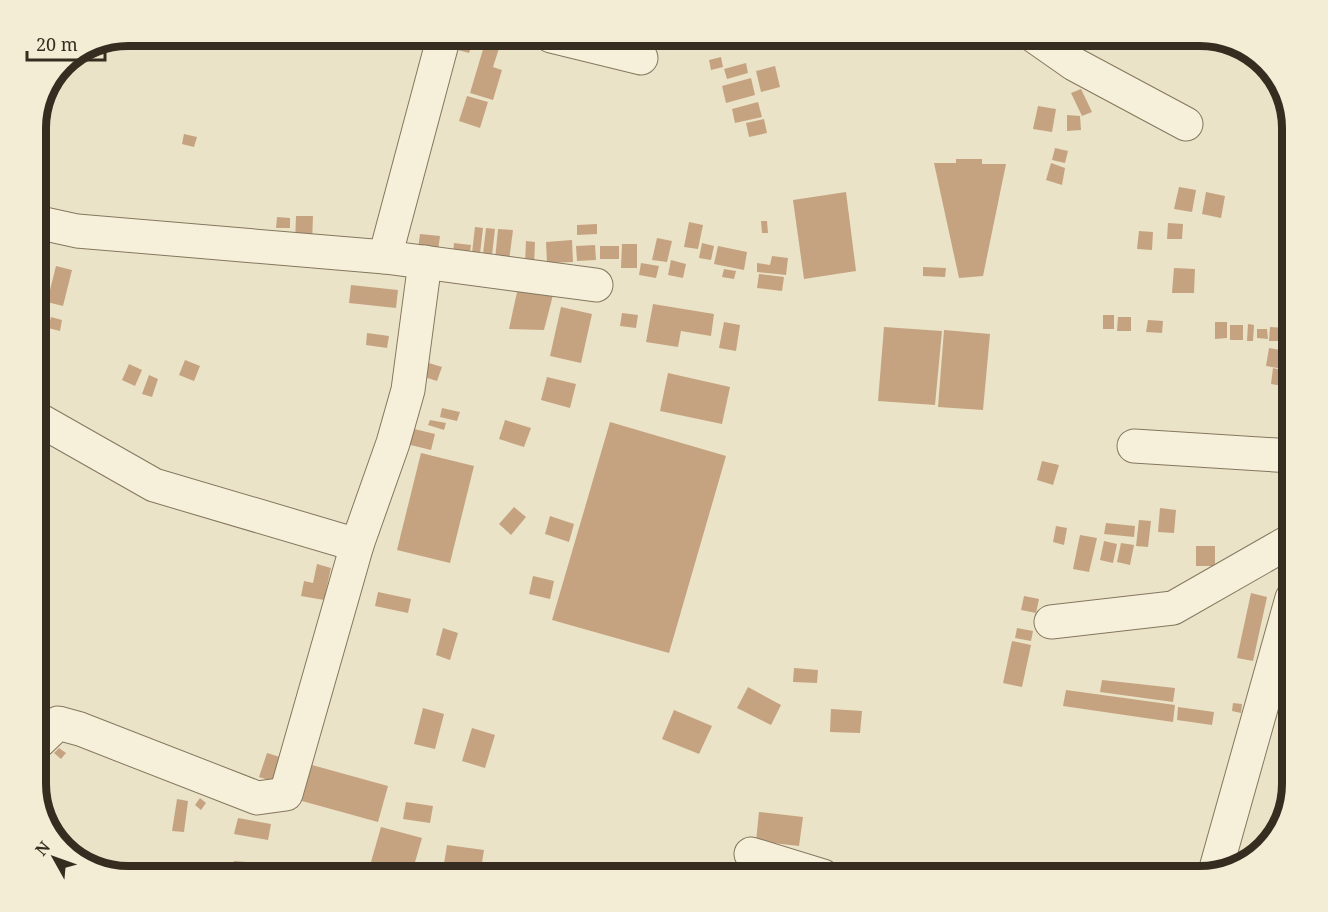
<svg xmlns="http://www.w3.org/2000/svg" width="1328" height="912" viewBox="0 0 1328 912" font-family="'Noto Serif',serif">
<rect width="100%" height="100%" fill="#ebe3c7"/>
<g fill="#c5a380">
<path d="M467 36H483L480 44 466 40Z"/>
<path d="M487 36H503L493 67 502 70 493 100 470 93Z"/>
<path d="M460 41 472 45 469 53 458 50Z"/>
<path d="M721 57 723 67 711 70 709 60Z"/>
<path d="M746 63 748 73 727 79 724 69Z"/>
<path d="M775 66 780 87 761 92 756 71Z"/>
<path d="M751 78 755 95 726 103 722 86Z"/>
<path d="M1081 89 1092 112 1082 116 1071 93Z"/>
<path d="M467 96 488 102 480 128 459 121Z"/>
<path d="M758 102 762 117 735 123 732 109Z"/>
<path d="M1038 106 1056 109 1052 132 1033 129Z"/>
<path d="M1067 115 1080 116 1081 130 1067 131Z"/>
<path d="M764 119 767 133 749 137 746 123Z"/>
<path d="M184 134 197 137 194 147 182 144Z"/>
<path d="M1055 148 1068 151 1065 163 1052 160Z"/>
<path d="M956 159H982V164H1006L983 276 959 278 934 163H956Z"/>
<path d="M1051 163 1065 168 1062 185 1046 180Z"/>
<path d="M1179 187 1196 190 1192 212 1174 209Z"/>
<path d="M846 192 856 271 804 279 793 200Z"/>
<path d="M1206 192 1225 196 1221 218 1202 214Z"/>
<path d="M296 216H313L312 243H295Z"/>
<path d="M277 217 290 218V228H276Z"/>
<path d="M761 221H767L768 233H762Z"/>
<path d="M689 222 703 225 698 249 684 247Z"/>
<path d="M1168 223 1183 224 1182 239H1167Z"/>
<path d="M597 224V234L577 235V225Z"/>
<path d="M475 227 483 228 480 254 472 253Z"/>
<path d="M486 228 495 229 492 255 483 254Z"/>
<path d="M498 229 513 230 509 261 495 260Z"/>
<path d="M1139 231 1153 232 1152 250 1137 249Z"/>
<path d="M420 234 440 236 438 251 418 249Z"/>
<path d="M657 238 672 241 667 262 652 260Z"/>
<path d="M572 240 573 262 547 263 546 242Z"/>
<path d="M526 241 535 242 534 265 525 264Z"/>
<path d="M454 243 471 245 469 258 453 254Z"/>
<path d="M702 243 714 246 711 260 699 258Z"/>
<path d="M622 244H637V268H621Z"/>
<path d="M595 245 596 260 577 261 576 246Z"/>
<rect x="600" y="246" width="19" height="13"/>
<path d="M718 246 747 252 744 270 714 264Z"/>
<path d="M772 256 788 258 786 275 757 272V263L770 265Z"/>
<path d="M671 260 686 264 683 278 668 275Z"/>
<path d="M641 263 659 266 656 278 639 275Z"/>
<path d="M56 266 72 270 63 306 47 302Z"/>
<path d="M923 267 946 268 945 277 923 276Z"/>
<path d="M1174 268 1195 269 1194 293H1172Z"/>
<path d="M724 269 736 271 734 279 722 277Z"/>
<path d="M759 274 784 277 782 291 757 288Z"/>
<path d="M351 285 398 290 396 308 349 303Z"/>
<path d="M554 291 544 330 509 329 517 292Z"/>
<path d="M653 304 714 314 711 336 681 331 678 347 646 342Z"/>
<path d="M561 307 592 314 581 363 550 356Z"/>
<path d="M622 313 638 315 636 328 620 326Z"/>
<rect x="1103" y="315" width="11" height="14"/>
<path d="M51 317 62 320 60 331 48 328Z"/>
<path d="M1118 317H1131V331H1117Z"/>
<path d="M1148 320 1163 321 1162 333 1146 332Z"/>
<path d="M724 322 740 325 736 351 719 348Z"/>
<path d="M1215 322H1227V338L1215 339Z"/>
<path d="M1248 324 1254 325 1253 341H1247Z"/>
<rect x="1230" y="325" width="13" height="15"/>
<path d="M884 327 942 331 935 405 878 401Z"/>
<path d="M1270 327 1287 328 1286 341H1269Z"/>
<path d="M1257 329H1267L1268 339 1257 338Z"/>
<path d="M944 330 990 334 983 410 938 407Z"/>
<path d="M367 333 389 336 387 348 366 345Z"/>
<path d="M1269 348 1292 352 1289 370 1266 366Z"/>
<path d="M185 360 200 366 194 381 179 375Z"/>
<path d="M419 360 442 367 437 381 415 374Z"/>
<path d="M129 364 142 370 135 386 122 380Z"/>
<path d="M1273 368 1285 371 1283 386 1271 384Z"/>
<path d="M668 373 730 387 722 424 660 411Z"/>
<path d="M149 375 158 379 152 397 142 394Z"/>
<path d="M547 377 576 384 570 408 541 400Z"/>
<path d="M442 408 460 412 457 421 440 417Z"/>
<path d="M430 420 446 423 444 430 428 425Z"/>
<path d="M505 420 531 428 524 447 499 439Z"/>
<path d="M610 422 726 456 669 653 552 620Z"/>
<path d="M402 426 435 434 431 450 398 442Z"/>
<path d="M421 453 474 466 450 563 397 550Z"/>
<path d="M1042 461 1059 465 1053 485 1037 480Z"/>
<path d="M514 507 526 517 511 535 499 524Z"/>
<path d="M1160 508 1176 510 1174 533 1158 532Z"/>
<path d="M550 516 574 524 569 542 545 534Z"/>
<path d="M1139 520 1151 521 1148 547 1136 546Z"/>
<path d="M1106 523 1135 526 1134 537 1104 534Z"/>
<path d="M1056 526 1067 528 1064 545 1053 542Z"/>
<path d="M1080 535 1097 538 1089 572 1073 569Z"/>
<path d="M1104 541 1117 544 1113 563 1100 560Z"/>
<path d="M1121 543 1134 545 1130 565 1117 562Z"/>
<rect x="1196" y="546" width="19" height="20"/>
<path d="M317 564 331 568 324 600 301 596 304 581 313 583Z"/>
<path d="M533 576 554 581 550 599 529 594Z"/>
<path d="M378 592 411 599 408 613 375 606Z"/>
<path d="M1251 593 1267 597 1253 661 1237 658Z"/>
<path d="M1024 596 1039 599 1036 613 1021 610Z"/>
<path d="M443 628 458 633 450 660 436 655Z"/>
<path d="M1017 628 1033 631 1031 641 1015 638Z"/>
<path d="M1012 641 1031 645 1022 687 1003 683Z"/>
<path d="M794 668 818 670 817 683 793 682Z"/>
<path d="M1102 680 1175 688 1173 702 1100 692Z"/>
<path d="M748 687 781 705 771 725 737 708Z"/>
<path d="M1066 690 1175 705 1173 722 1063 706Z"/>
<path d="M1233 703 1242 704 1241 713 1232 711Z"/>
<path d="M1178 707 1214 712 1212 725 1177 720Z"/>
<path d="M423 708 444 714 435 749 414 744Z"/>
<path d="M831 709 862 711 860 733 830 732Z"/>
<path d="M674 710 712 726 699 754 662 739Z"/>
<path d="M472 728 495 735 485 768 462 761Z"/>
<path d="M59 748 66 753 61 759 54 753Z"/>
<path d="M267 753 280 757 272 781 259 777Z"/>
<path d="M312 765 388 786 378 822 302 801Z"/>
<path d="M200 798 206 803 201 810 195 805Z"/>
<path d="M177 799 188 801 184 832 172 831Z"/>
<path d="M406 802 433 806 430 823 403 819Z"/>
<path d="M759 812 803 817 799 846 756 841Z"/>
<path d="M238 818 271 824 268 840 234 834Z"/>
<path d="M381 827 422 838 411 876H367Z"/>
<path d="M447 845 484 850 480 875 443 870Z"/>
<path d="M234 861 260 863 259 876H233Z"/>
</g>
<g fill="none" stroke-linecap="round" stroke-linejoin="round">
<g stroke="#85765e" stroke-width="35">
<g id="minor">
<path d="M444 36 385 257 596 285"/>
<path d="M551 36 641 58"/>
<path d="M1034 36 1074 64 1186 124"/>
<path d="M36 222 77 231 385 257"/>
<path d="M36 418 154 485 357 545 393 443 408 390 425 262"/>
<path d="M1134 446 1292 456"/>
<path d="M1051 622 1173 608 1292 540"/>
<path d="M36 744 58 723 80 729 257 798 286 794 357 545"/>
<path d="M751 854 823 876"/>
<path d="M1215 872 1292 598"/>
</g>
</g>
<use href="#minor" stroke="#f6f0da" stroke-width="33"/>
</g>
<path d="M0 0H1328V912H0ZM128 46H1200A82 82 0 0 1 1282 128V784A82 82 0 0 1 1200 866H128A82 82 0 0 1 46 784V128A82 82 0 0 1 128 46Z" fill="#f3edd6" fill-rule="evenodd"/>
<path fill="none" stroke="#362d20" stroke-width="8" d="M128 46H1200A82 82 0 0 1 1282 128V784A82 82 0 0 1 1200 866H128A82 82 0 0 1 46 784V128A82 82 0 0 1 128 46Z"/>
<g transform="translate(54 858) rotate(310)" stroke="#f3edd6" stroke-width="4.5" paint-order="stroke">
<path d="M0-4.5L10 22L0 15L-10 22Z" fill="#362d20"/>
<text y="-9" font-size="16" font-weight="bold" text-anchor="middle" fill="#362d20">N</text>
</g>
<path d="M27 51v9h78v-9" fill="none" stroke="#362d20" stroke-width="3"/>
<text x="36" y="51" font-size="18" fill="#362d20" stroke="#f3edd6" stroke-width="4.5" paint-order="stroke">20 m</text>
</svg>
